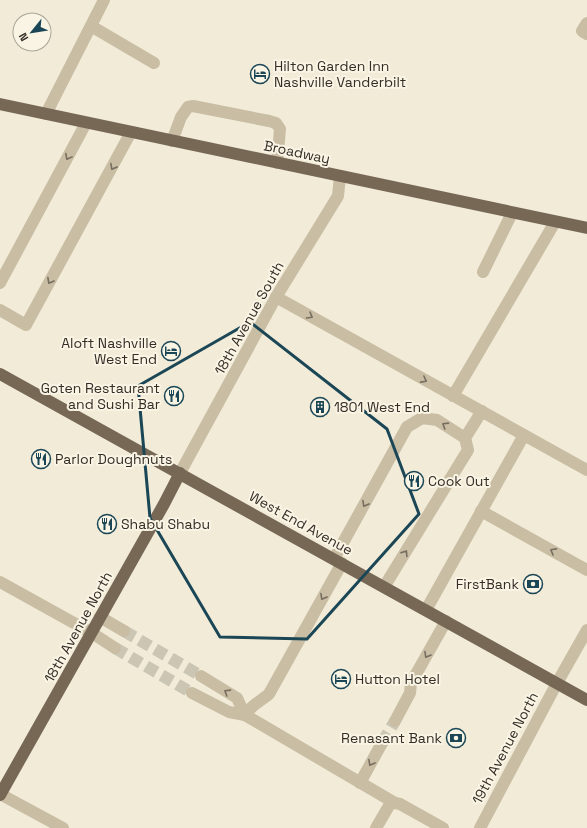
<svg xmlns="http://www.w3.org/2000/svg" width="587" height="828" viewBox="0 0 587 828" font-family="'Space Grotesk',sans-serif">
<rect width="100%" height="100%" fill="#f1ebd8"/>
<g fill="none" stroke-linecap="round" stroke-linejoin="round">
<g stroke="#cbc5b4" stroke-width="12" stroke-dasharray="12 6" stroke-linecap="butt">
<path d="M124 631 201 676"/>
<path d="M115 648 192 693"/>
<path d="M382 743 395 721"/>
</g>
<g stroke="#c9bda4" stroke-width="12">
<path d="M587 23 582 31 587 34"/>
<path d="M91 26 154 63"/>
<path d="M46 114 104 0"/>
<path d="M172 141 181 117 188 107 193 106 269 121 276 123 280 129 277 163"/>
<path d="M483 272 512 213"/>
<path d="M0 283 86 123"/>
<path d="M276 297 587 470"/>
<path d="M0 310 26 325 131 132"/>
<path d="M453 396 555 222"/>
<path d="M465 438 482 411"/>
<path d="M180 473 276 297 338 196 340 176"/>
<path d="M481 511 587 570"/>
<path d="M334 559 407 427 422 418 437 420 465 438 468 450 384 587"/>
<path d="M0 582 92 633 115 648"/>
<path d="M426 610 524 435"/>
<path d="M100 617 124 631"/>
<path d="M201 676 237 698 245 715"/>
<path d="M192 693 229 712 245 715 395 803"/>
<path d="M245 715C251 705 261 701 269 694L342 563"/>
<path d="M395 721 410 693 411 683 446 621"/>
<path d="M360 783 382 743"/>
<path d="M0 794 63 828"/>
<path d="M376 828 390 804 395 803 400 804 443 828"/>
<path d="M480 828 557 683 587 630"/>
</g>
<g stroke="#776856" stroke-width="12">
<path d="M0 104 587 228"/>
<path d="M0 374 587 700"/>
<path d="M0 795 164 504 180 473"/>
</g>
</g>
<defs><path id="oneway-chevron" d="M-2-3.5L2.5 0L-2 3.5" fill="none" stroke-width="1.6" stroke-linecap="round" stroke-linejoin="round"/></defs>
<g stroke="#776e5f">
<use href="#oneway-chevron" transform="translate(68 157) rotate(118)"/>
<use href="#oneway-chevron" transform="translate(113 167) rotate(119)"/>
<use href="#oneway-chevron" transform="translate(50 281) rotate(119)"/>
<use href="#oneway-chevron" transform="translate(310 316) rotate(30)"/>
<use href="#oneway-chevron" transform="translate(424 380) rotate(28)"/>
<use href="#oneway-chevron" transform="translate(445 425) rotate(-148)"/>
<use href="#oneway-chevron" transform="translate(365 504) rotate(119)"/>
<use href="#oneway-chevron" transform="translate(553 551) rotate(-151)"/>
<use href="#oneway-chevron" transform="translate(405 553) rotate(-58)"/>
<use href="#oneway-chevron" transform="translate(323 597) rotate(119)"/>
<use href="#oneway-chevron" transform="translate(427 655) rotate(120)"/>
<use href="#oneway-chevron" transform="translate(227 692) rotate(-148)"/>
<use href="#oneway-chevron" transform="translate(371 763) rotate(119)"/>
</g>
<path fill="none" stroke="#1b4656" stroke-width="3" stroke-linejoin="round" d="M250 322 387 429 419 514 307 639 220 637 150 518 138 386Z"/>
<defs>
<g id="hotel-ring" transform="scale(1)"><circle r="9.5" fill="#f9f4e4" stroke="#1b4656" stroke-width="1.5"/><path d="M-6-4.5h1.5V1H6V5H4.5V3h-9V5H-6ZM-4 0a1.8 1.8 0 1 1 3.6 0ZM.5 0V-2.5h3Q6-2.5 6 0Z" fill="#1b4656"/></g>
<g id="restaurant-ring" transform="scale(1)"><circle r="9.5" fill="#f9f4e4" stroke="#1b4656" stroke-width="1.5"/><path d="M-5-6h1v4h1v-4h1v4h1v-4h1v5L-1.5 .5V6h-2V.5L-5-1ZM5-6V6H3V1.5H1.5Q1.5-4 5-6Z" fill="#1b4656"/></g>
<g id="building-ring" transform="scale(1)"><circle r="9.5" fill="#f9f4e4" stroke="#1b4656" stroke-width="1.5"/><path d="M-4-6H4V6H1V3H-1V6H-4ZM-2.5-4.3h1.7v1.8h-1.7ZM.8-4.3h1.7v1.8H.8ZM-2.5-1h1.7V.8h-1.7ZM.8-1h1.7V.8H.8Z" fill="#1b4656"/></g>
<g id="bank-ring" transform="scale(1)"><circle r="9.5" fill="#f9f4e4" stroke="#1b4656" stroke-width="1.5"/><path d="M-6-4H6V4H-6ZM0-2.3a2.3 2.3 0 1 0 0 4.6a2.3 2.3 0 1 0 0-4.6Z" fill="#1b4656"/></g>
</defs>
<g fill-rule="evenodd">
<use href="#hotel-ring" x="260" y="74"/>
<use href="#hotel-ring" x="171" y="351"/>
<use href="#restaurant-ring" x="174" y="396"/>
<use href="#building-ring" x="320" y="407"/>
<use href="#restaurant-ring" x="41" y="459"/>
<use href="#restaurant-ring" x="414" y="481"/>
<use href="#restaurant-ring" x="107" y="524"/>
<use href="#bank-ring" x="533" y="584"/>
<use href="#hotel-ring" x="341" y="679"/>
<use href="#bank-ring" x="456" y="738"/>
</g>
<g text-anchor="middle" dominant-baseline="central" stroke-width="4" stroke-linejoin="round" paint-order="stroke">
<g font-size="14" fill="#342d26" stroke="#f9f4e4" text-anchor="start">
<text x="274" y="66">Hilton Garden Inn<tspan x="274" dy="16">Nashville Vanderbilt</tspan></text>
<text x="157" y="343" text-anchor="end">Aloft Nashville<tspan x="157" dy="16">West End</tspan></text>
<text x="160" y="388" text-anchor="end">Goten Restaurant<tspan x="160" dy="16">and Sushi Bar</tspan></text>
<text x="334" y="407">1801 West End</text>
<text x="55" y="459">Parlor Doughnuts</text>
<text x="428" y="481">Cook Out</text>
<text x="121" y="524">Shabu Shabu</text>
<text x="519" y="584" text-anchor="end">FirstBank</text>
<text x="355" y="679">Hutton Hotel</text>
<text x="442" y="738" text-anchor="end">Renasant Bank</text>
</g>
<g font-size="14" fill="#342d26" stroke="#f9f4e4">
<text transform="translate(297 152) rotate(12)">Broadway</text>
<text transform="translate(249 318) rotate(-61)">18th Avenue South</text>
<text transform="translate(301 523) rotate(29)">West End Avenue</text>
<text transform="translate(78 627) rotate(-61)">18th Avenue North</text>
<text transform="translate(505 748) rotate(-62)">19th Avenue North</text>
</g>
</g>
<g transform="translate(32 32) rotate(240)"><circle r="19" fill="#f9f4e4" stroke="#aaa498"/>
<path d="M0-3L7 15L0 10L-7 15Z" fill="#1b4656"/>
<text y="-6" font-size="11" font-weight="bold" text-anchor="middle" fill="#342d26">N</text>
</g>
</svg>
